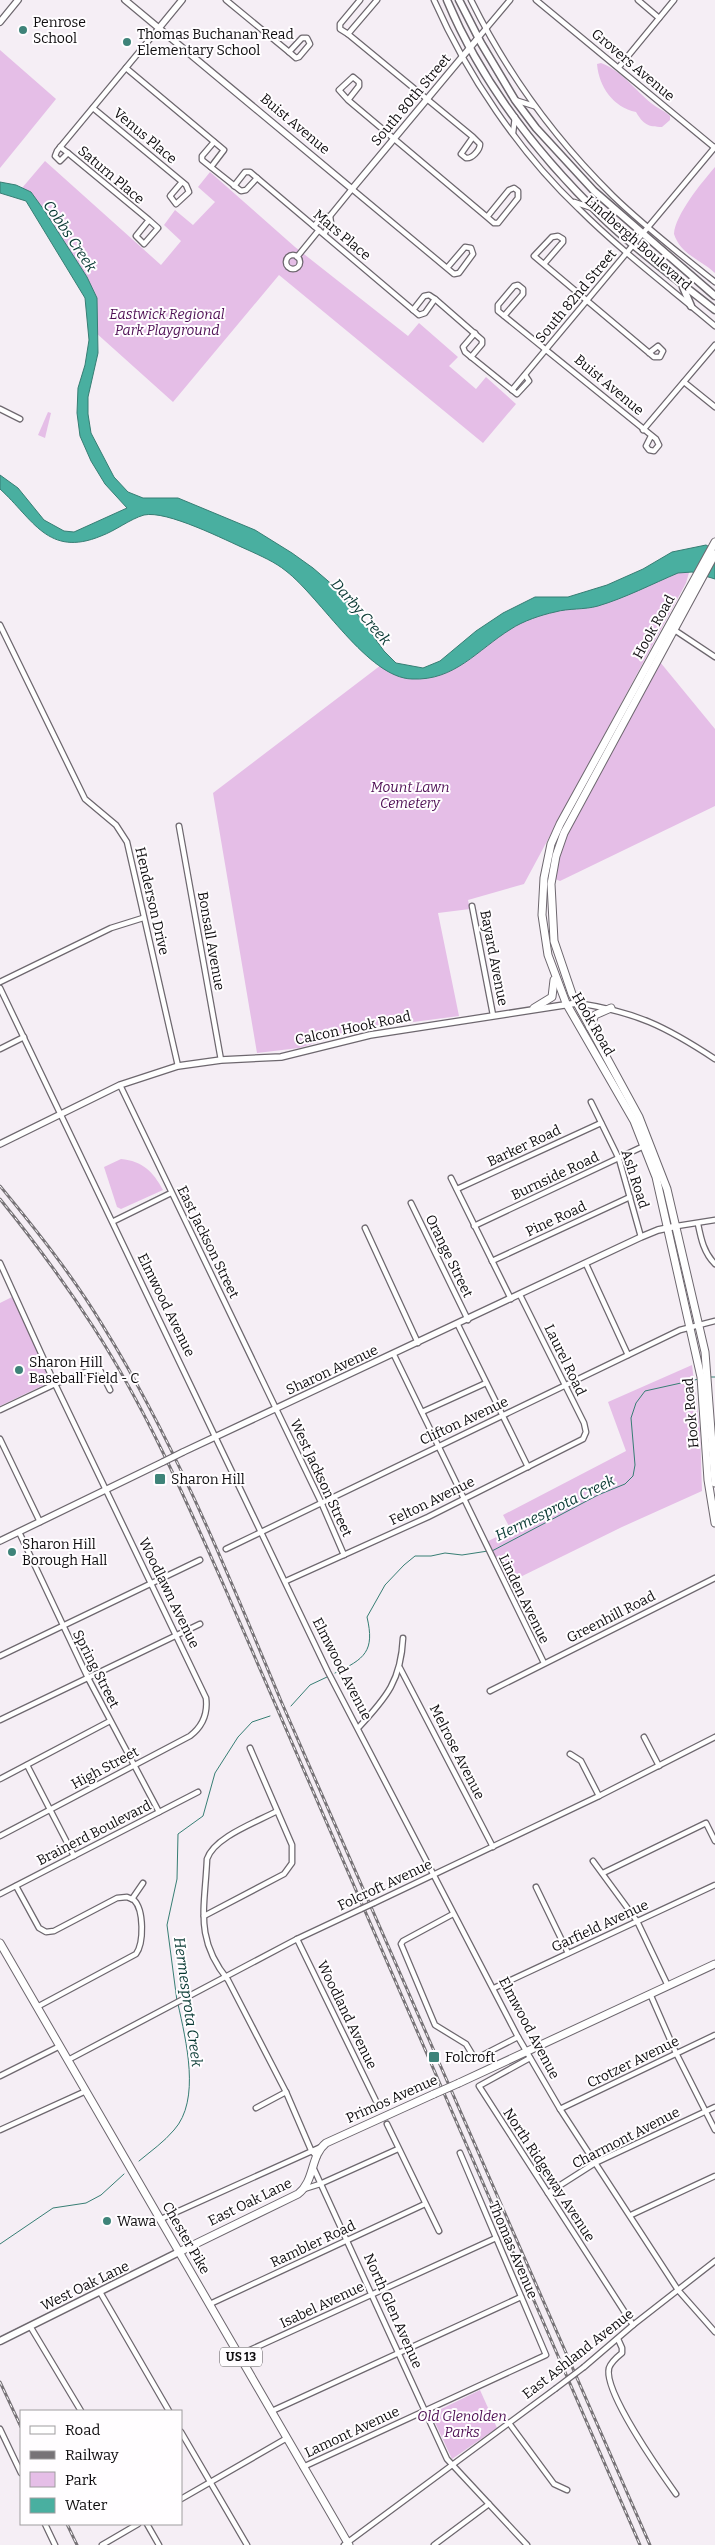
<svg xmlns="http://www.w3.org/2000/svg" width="715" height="2545" viewBox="0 0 715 2545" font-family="Bitter,serif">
<rect width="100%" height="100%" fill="#f5eef5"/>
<g fill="#e5bee7">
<path d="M0 50 56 99 0 168Z"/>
<path d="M601 63C621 70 635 90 651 103 657 108 665 111 670 116V120L662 127C648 127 643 124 636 112 613 107 599 87 597 64Z"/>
<path d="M45 161 161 265 181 241 164 225 175 210 193 225 215 202 198 187 210 172 295 247 408 336 419 323 458 357 449 366 476 389 486 377 516 404 483 443 279 275 173 402 95 332 93 291 22 188Z"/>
<path d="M715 167V273C700 259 681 255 674 234 675 215 702 182 715 167Z"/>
<path d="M48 412 51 413 45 438 38 435Z"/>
<path d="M693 559 686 583 524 884 468 900 470 909 438 913 459 1016 360 1029 299 1048 257 1053 213 793 385 662 430 673 488 632Z"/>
<path d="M660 662 715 729V806L560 881 555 879 564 839 571 825Z"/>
<path d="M121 1159C143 1161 153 1172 163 1190L121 1209 117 1207 104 1167Z"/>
<path d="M12 1297 52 1381 0 1406V1303Z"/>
<path d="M692 1365 700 1429 702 1491 622 1527 504 1585 484 1543 511 1530 503 1515 626 1451 608 1402Z"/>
<path d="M480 2390 497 2428 452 2459 431 2414Z"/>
</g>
<path fill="#49afa0" stroke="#377e74" d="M0 182 16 185 31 192 44 210 87 277 97 298 98 353 88 397V414L91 433 114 477 128 492 143 498H178L255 530 292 553 313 568 342 593 384 651 396 663 423 668 440 661 476 631 503 613 535 597H568L607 585 643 569 672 552 706 545 715 550V579L692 572 678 573C652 584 625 598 598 606 584 610 569 608 555 612 541 615 523 621 511 629 477 650 455 681 412 679 368 678 321 598 286 571 275 562 261 556 248 550 225 540 167 510 144 515 130 519 115 531 101 536 48 558 33 519 0 489V475L18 488 44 520 64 531 74 532 127 508 105 484 91 461 80 436 77 413 78 388 85 365 89 340 85 298 26 201 0 193Z"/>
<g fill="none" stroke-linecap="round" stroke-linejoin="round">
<g stroke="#377e74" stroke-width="1">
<path d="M710 1377H715"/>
<path d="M492 1551 598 1495 625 1484 633 1476 635 1465 631 1418 636 1403 645 1391 699 1379"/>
<path d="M335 1673C365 1659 375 1651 367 1617L385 1585 404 1565 415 1556H431L445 1553 462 1555 488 1551"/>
<path d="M291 1706 310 1685 327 1677"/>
<path d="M177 2001 167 1925 177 1879 178 1834 203 1816 215 1773 238 1737 252 1722 270 1716"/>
<path d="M139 2161C151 2151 164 2142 174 2130 201 2100 186 2041 178 2004"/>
<path d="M0 2244 53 2208 86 2203 101 2195 124 2174"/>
</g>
<g stroke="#6d676e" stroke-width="7">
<g id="minor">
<path d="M226 0 289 52"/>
<path d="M360 0 340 24V29L348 34 473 137 480 144C480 150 472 159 466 158L461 154 473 137"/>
<path d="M434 0C467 75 519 152 579 209 621 251 669 287 715 326"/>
<path d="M471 0C507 73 555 139 613 196 645 227 681 255 715 282"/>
<path d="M536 0 715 148"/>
<path d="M638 0 659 18"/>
<path d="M348 34 377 0"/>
<path d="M302 38H307L310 44 299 57 296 58 289 52Z"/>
<path d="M478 38 510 0"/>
<path d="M619 67 674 0"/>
<path d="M126 68 224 150 211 167"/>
<path d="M348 100 359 86V82L353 77 339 90 348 100 487 217 494 223H498L518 198V191L514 188 509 190 487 217"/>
<path d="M515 100 534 106"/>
<path d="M93 108 186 185 189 192 176 204 170 196 182 182"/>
<path d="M513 133 515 117"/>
<path d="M214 142 202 156V160L241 191 246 190 257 178"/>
<path d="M60 147 68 153 149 220 158 228 144 244 136 236 149 220"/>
<path d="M68 153 60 161 55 156 57 151 159 28"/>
<path d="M234 186 245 172H250L419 315 425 313 435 299"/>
<path d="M574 202 592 208"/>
<path d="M314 226 322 217 330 216 352 189 454 274 459 273 473 254 471 248 465 247 447 268"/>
<path d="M324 234 331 223 330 216"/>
<circle cx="293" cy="262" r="7"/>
<path d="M297 257 319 230"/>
<path d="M544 264 563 242V239L558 236 552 237 534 256 654 357H660L663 351 658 346 649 353"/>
<path d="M413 310 424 296 429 295 435 299 482 340V344L471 357"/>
<path d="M504 316 523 294V289L518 285 514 286 498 305V311L656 439 659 445 654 451 649 450 646 446 651 436"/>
<path d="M475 333 463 347 465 352 517 394 529 381 525 375"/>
<path d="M684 382 715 407"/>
<path d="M512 390 715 147"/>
<path d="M0 409 20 419"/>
<path d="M643 430 715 345"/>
<path d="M0 625 85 799 116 825 127 842 178 1066"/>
<path d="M673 629 715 657"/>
<path d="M179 826 221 1060"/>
<path d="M472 906 493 1015"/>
<path d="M0 982 111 928 143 918"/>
<path d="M0 988 328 1672 518 2037 560 2109 678 2290 715 2332"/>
<path d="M577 1003C636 1012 665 1026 715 1059"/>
<path d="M0 1049 24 1037"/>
<path d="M120 1085 321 1502 344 1555"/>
<path d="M591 1102 619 1159 641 1237"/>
<path d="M451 1178 511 1299"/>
<path d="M457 1189 601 1123"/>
<path d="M411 1203 468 1320"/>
<path d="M114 1221 171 1193"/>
<path d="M698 1224C701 1239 704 1253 715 1264"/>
<path d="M474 1226 644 1146"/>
<path d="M677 1226 715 1220"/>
<path d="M365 1228 418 1343"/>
<path d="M492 1261 630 1197"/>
<path d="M0 1263 55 1384 206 1698C208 1714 203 1726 190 1736L0 1836"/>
<path d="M586 1264 628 1355"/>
<path d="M458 1325 528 1467"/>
<path d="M394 1355 544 1663"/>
<path d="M0 1410 55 1384 93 1369 100 1370 110 1390"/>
<path d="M422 1412 486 1383"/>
<path d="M0 1439 40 1522"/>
<path d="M19 1532 88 1678 159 1812"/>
<path d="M226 1549 680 1330 715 1321"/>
<path d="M286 1581 428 1517 583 1439 586 1432 584 1423 520 1295"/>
<path d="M0 1656 200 1560"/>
<path d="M400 1668 493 1847"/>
<path d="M490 1691 715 1578"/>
<path d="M0 1720 200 1624"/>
<path d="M359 1727C387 1697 401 1680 403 1638"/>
<path d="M644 1737 659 1766"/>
<path d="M570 1754 581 1761 599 1796"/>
<path d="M27 1765 74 1856"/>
<path d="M0 1779 110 1721"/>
<path d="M277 1811C257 1822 214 1837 207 1859 205 1908 194 1938 228 1980L286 2092 311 2150 317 2157"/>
<path d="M593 1861 637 1921 668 1986"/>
<path d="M603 1873 706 1823 715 1841"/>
<path d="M16 1886 39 1928 46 1932 54 1931 117 1898 127 1897 134 1900C144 1910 144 1943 136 1954L37 2007"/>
<path d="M536 1887 568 1953"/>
<path d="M0 1894 198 1792"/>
<path d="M132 1899 143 1883"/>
<path d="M374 1903 599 1796 715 1737"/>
<path d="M453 1914 403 1941 401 1944 435 2025 466 2044 475 2059 518 2037"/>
<path d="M204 1916 284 1874 292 1863V1845L250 1748"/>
<path d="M297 1939 376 2101"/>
<path d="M494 1988 715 1885"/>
<path d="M651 1996 676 2053 715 2130"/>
<path d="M530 2058 479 2086 633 2325"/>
<path d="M68 2060 297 1939 361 1909"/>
<path d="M0 2076 60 2046"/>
<path d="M256 2108 286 2092"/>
<path d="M560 2109 715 2035"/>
<path d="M387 2124 439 2231"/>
<path d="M0 2130 86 2091"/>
<path d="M313 2167 447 2459 527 2545"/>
<path d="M304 2189 320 2184 398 2149"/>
<path d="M548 2193 595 2163 715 2107"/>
<path d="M631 2215 715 2176"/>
<path d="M161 2219 321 2147"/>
<path d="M100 2292 169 2411"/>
<path d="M210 2304 425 2204"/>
<path d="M30 2326 81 2411"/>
<path d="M618 2339 622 2348V2353C617 2357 611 2362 609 2368 603 2391 661 2473 676 2494"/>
<path d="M239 2355 496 2238"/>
<path d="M584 2367 633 2325 715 2261"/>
<path d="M272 2411 521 2297"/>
<path d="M509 2423 554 2484 567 2490"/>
<path d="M0 2429 21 2473"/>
<path d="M181 2432 247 2545"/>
<path d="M303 2467 546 2355 460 2153"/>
<path d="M181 2499 287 2438"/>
<path d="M45 2524 55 2545"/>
<path d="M147 2524 159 2545"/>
<path d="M102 2545 138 2524"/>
<path d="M344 2545 555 2389"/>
<path d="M434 2545 489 2504"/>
</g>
</g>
<g stroke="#6d676e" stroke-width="8">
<g id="tertiary">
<path d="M125 0 352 189 478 38"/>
<path d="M0 22 18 0"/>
<path d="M159 28 182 0"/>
<path d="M0 1144 120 1085 178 1066 221 1060 281 1057 370 1035 577 1003"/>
<path d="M183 1452 641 1237 658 1230 677 1226"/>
<path d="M0 1541 163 1462"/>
</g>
</g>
<g stroke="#6d676e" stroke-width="9">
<g id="secondary">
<path d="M447 0C481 82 540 157 603 218 636 250 679 281 715 310"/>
<path d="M459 0 481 43 515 100 536 128 594 191 715 296"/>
<path d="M683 287 691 306"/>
<path d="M0 2341 179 2252"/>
</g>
</g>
<g stroke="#6d676e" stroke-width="9">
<g id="primary">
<path d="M715 542 560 824 551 844 544 878 542 915 548 955 566 1003 634 1121 656 1177 701 1377 708 1480 715 1523"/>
<path d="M715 554 564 833 556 856 551 884 554 941 572 994 639 1117 667 1189 705 1352 715 1483"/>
<path d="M534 1008 552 997 554 980"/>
<path d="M590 1027 595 1015 611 1008"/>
<path d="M0 1943 349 2545"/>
<path d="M459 2083 715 1964"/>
<path d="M179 2252 298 2194C315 2181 310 2156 326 2143L434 2094"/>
</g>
</g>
<use href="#minor" stroke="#fff" stroke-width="4.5"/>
<use href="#tertiary" stroke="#fff" stroke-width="5.5"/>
<use href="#secondary" stroke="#fff" stroke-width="6"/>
<use href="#primary" stroke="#fff" stroke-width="7"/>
<g stroke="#777377" stroke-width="3">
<g id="rail">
<path d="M0 1186C37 1231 73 1276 103 1326 176 1444 228 1574 281 1701L650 2545"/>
<path d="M0 1199C34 1241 65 1283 94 1328 146 1409 185 1498 224 1586L640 2545"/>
<path d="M0 2382 21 2427"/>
<path d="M67 2524 77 2545"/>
</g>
</g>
<use href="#rail" stroke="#fffdff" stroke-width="1" stroke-dasharray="4" stroke-linecap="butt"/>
<g stroke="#6d676e" stroke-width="7" stroke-linecap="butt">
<g id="minor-bridge">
<path d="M361 1909 374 1903"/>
<path d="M555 2389 584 2367"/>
</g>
</g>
<g stroke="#6d676e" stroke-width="8" stroke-linecap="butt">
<path id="tertiary-bridge" d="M163 1462 183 1452"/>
</g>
<g stroke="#6d676e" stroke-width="9" stroke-linecap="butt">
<path id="primary-bridge" d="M434 2094 459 2083"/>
</g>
<use href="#minor-bridge" stroke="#fff" stroke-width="4.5"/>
<use href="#tertiary-bridge" stroke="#fff" stroke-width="5.5"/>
<use href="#primary-bridge" stroke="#fff" stroke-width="7"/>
</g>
<g fill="#3e8379" stroke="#fffdff" stroke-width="2">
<circle cx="23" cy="30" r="5"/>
<circle cx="127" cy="42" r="5"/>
<circle cx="19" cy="1370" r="5"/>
<rect x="154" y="1473" width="12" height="12" rx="2.5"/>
<circle cx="12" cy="1552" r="5"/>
<rect x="428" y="2051" width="12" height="12" rx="2.5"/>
<circle cx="107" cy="2221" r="5"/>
</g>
<g text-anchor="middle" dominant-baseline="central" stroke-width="4" stroke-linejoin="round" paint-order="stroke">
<rect fill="#fffdff" stroke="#565456" stroke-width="1" x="220" y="2347.5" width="42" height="19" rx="4"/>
<g font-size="12" font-weight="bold" fill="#0e0c0e">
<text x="241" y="2357">US 13</text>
</g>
<g font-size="14" fill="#0e0c0e" stroke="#fffdff" text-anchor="start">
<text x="33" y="22">Penrose<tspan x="33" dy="16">School</tspan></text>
<text x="137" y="34">Thomas Buchanan Read<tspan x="137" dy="16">Elementary School</tspan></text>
<text x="29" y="1362">Sharon Hill<tspan x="29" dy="16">Baseball Field - C</tspan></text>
<text x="171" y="1479">Sharon Hill</text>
<text x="22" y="1544">Sharon Hill<tspan x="22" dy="16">Borough Hall</tspan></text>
<text x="445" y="2057">Folcroft</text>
<text x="117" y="2221">Wawa</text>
</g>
<g font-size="14" fill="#0e0c0e" stroke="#fffdff">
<text transform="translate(633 65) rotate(40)">Grovers Avenue</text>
<text transform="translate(411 100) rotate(-50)">South 80th Street</text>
<text transform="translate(295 124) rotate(40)">Buist Avenue</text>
<text transform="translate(145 136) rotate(40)">Venus Place</text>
<text transform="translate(111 175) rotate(40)">Saturn Place</text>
<text transform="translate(342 235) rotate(40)">Mars Place</text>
<text transform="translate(638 243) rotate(41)">Lindbergh Boulevard</text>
<text transform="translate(576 296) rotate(-50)">South 82nd Street</text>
<text transform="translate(609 385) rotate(40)">Buist Avenue</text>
<text transform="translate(654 627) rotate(-61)">Hook Road</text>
<text transform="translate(152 901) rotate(77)">Henderson Drive</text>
<text transform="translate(211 941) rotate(80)">Bonsall Avenue</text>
<text transform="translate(494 958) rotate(79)">Bayard Avenue</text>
<text transform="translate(593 1024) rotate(60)">Hook Road</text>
<text transform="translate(353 1028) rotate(-12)">Calcon Hook Road</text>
<text transform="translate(524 1146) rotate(-25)">Barker Road</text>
<text transform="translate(555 1176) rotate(-25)">Burnside Road</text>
<text transform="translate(635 1179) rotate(72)">Ash Road</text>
<text transform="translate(556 1219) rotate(-25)">Pine Road</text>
<text transform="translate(208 1242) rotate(64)">East Jackson Street</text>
<text transform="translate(449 1256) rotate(64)">Orange Street</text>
<text transform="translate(166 1305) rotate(64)">Elmwood Avenue</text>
<text transform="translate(565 1360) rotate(64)">Laurel Road</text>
<text transform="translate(332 1370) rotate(-25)">Sharon Avenue</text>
<text transform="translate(691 1413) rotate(-95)">Hook Road</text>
<text transform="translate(464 1421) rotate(-25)">Clifton Avenue</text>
<text transform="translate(321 1478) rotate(65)">West Jackson Street</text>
<text transform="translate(432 1501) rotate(-26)">Felton Avenue</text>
<text transform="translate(169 1593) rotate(64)">Woodlawn Avenue</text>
<text transform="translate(524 1599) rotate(64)">Linden Avenue</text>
<text transform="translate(611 1617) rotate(-27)">Greenhill Road</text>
<text transform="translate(96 1669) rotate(63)">Spring Street</text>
<text transform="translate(342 1669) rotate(63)">Elmwood Avenue</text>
<text transform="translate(457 1752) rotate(63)">Melrose Avenue</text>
<text transform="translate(105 1768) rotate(-28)">High Street</text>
<text transform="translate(94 1833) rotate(-27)">Brainerd Boulevard</text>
<text transform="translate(385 1885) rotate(-25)">Folcroft Avenue</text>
<text transform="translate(600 1926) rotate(-25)">Garfield Avenue</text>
<text transform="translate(347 2015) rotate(64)">Woodland Avenue</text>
<text transform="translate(529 2028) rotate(62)">Elmwood Avenue</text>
<text transform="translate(633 2062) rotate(-26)">Crotzer Avenue</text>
<text transform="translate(392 2099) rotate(-24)">Primos Avenue</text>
<text transform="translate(626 2138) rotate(-27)">Charmont Avenue</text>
<text transform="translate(549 2175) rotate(57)">North Ridgeway Avenue</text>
<text transform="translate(250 2202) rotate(-26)">East Oak Lane</text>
<text transform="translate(186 2238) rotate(60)">Chester Pike</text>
<text transform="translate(313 2244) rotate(-25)">Rambler Road</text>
<text transform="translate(513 2250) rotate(67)">Thomas Avenue</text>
<text transform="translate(85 2286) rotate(-26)">West Oak Lane</text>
<text transform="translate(322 2305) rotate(-25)">Isabel Avenue</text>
<text transform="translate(393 2311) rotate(66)">North Glen Avenue</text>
<text transform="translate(578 2354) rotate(-38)">East Ashland Avenue</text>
<text transform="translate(352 2432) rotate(-25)">Lamont Avenue</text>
</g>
<g font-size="14" font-style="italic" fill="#4f1055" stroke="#fffdff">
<text x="167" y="314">Eastwick Regional<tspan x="167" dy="16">Park Playground</tspan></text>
<text x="410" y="787">Mount Lawn<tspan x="410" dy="16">Cemetery</tspan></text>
<text x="462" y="2416">Old Glenolden<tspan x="462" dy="16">Parks</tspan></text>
</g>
<g font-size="15" font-style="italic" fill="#063731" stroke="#fffdff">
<text transform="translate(70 236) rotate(56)">Cobbs Creek</text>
<text transform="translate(361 612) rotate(49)">Darby Creek</text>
<text transform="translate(555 1508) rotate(-26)">Hermesprota Creek</text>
<text transform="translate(188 2002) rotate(82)">Hermesprota Creek</text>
</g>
</g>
<rect x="20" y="2410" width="162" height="115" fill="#fffdff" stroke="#9f9d9f"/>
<rect x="30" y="2426" width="25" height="8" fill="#ffffff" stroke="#9f9d9f"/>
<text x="65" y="2435" font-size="15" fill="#0e0c0e">Road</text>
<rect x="30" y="2451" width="25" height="8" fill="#777377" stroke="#9f9d9f"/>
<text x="65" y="2460" font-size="15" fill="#0e0c0e">Railway</text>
<rect x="30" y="2472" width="25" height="15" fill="#e5bee7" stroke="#9f9d9f"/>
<text x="65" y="2485" font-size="15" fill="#0e0c0e">Park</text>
<rect x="30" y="2498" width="25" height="15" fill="#49afa0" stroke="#9f9d9f"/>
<text x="65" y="2510" font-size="15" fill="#0e0c0e">Water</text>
</svg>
